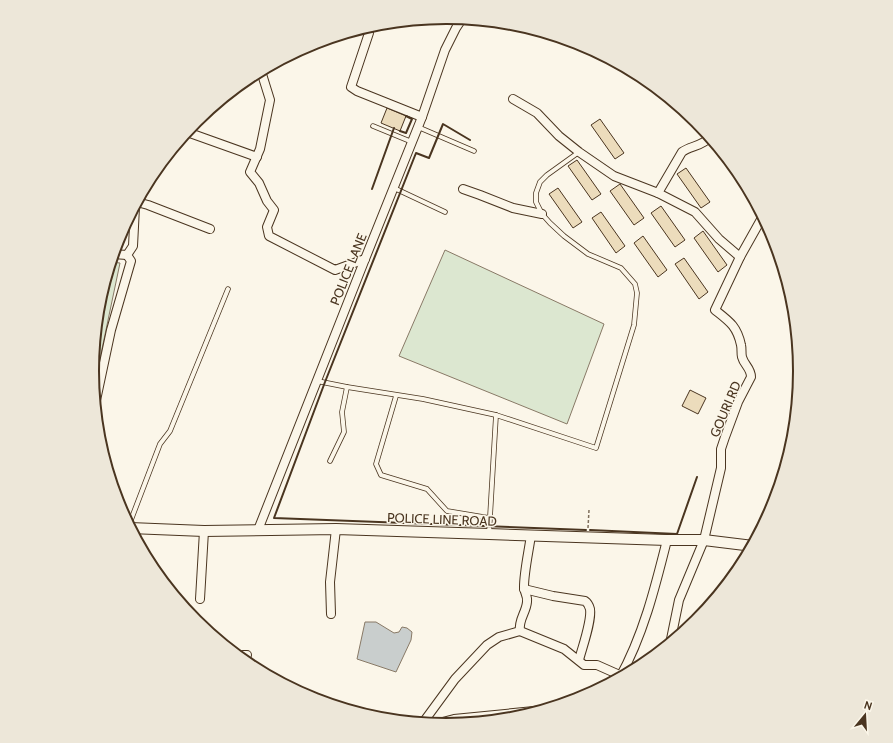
<svg xmlns="http://www.w3.org/2000/svg" width="893" height="743" viewBox="0 0 893 743" font-family="Cabin,sans-serif">
<rect width="100%" height="100%" fill="#fbf6e9"/>
<g fill="#dce7d0" stroke="#887966">
<path d="M445 250 604 324 567 424 399 356Z"/>
<path d="M111 262 120 263 94 387 92 371 99 302Z"/>
</g>
<path fill="#c9cecd" stroke="#887966" d="M365 622H376L394 633 399 632 402 627 407 628 412 632 411 640 396 672 357 659Z"/>
<g fill="#ecdcbc" stroke="#4a3520">
<path d="M387 108 406 116 400 131 381 123Z"/>
<path d="M600 119 624 153 615 159 591 125Z"/>
<path d="M577 160 601 194 592 200 568 166Z"/>
<path d="M686 168 710 202 701 208 677 174Z"/>
<path d="M620 184 644 218 634 225 610 191Z"/>
<path d="M558 188 582 222 573 228 549 194Z"/>
<path d="M661 206 685 240 675 247 651 213Z"/>
<path d="M601 212 625 246 616 253 592 218Z"/>
<path d="M703 231 727 265 718 272 694 238Z"/>
<path d="M643 236 667 270 658 277 634 243Z"/>
<path d="M684 258 708 292 699 299 675 264Z"/>
<path d="M690 390 706 398 698 414 682 406Z"/>
</g>
<g fill="none" stroke-linecap="round" stroke-linejoin="round">
<g stroke="#4a3520" stroke-width="5.5">
<g id="service">
<path d="M373 126 412 142"/>
<path d="M418 127 474 151"/>
<path d="M394 188 445 212"/>
<path d="M317 381 347 387 423 399 496 415 596 448 634 325 637 293 635 284 621 268 588 254 564 236 550 223 542 214 536 202V193L540 182 547 175 579 152"/>
<path d="M396 396 376 464 381 475 427 489 447 511 489 518"/>
<path d="M330 461 344 432 342 412 347 387"/>
<path d="M129 525 160 444 170 431 228 289"/>
<path d="M489 534 496 415"/>
</g>
</g>
<g stroke="#4a3520" stroke-width="10">
<g id="minor">
<path d="M366 27 369 33 351 87 357 91 422 117"/>
<path d="M261 71 270 100 260 149 250 172 259 183 267 201 274 210 267 227 269 236 335 270 365 259"/>
<path d="M513 99 537 113 559 136 579 152 614 176 658 193 695 212 719 239 740 257"/>
<path d="M187 132 257 157"/>
<path d="M463 189 480 195 513 208 542 214"/>
<path d="M658 193 682 152C690 146 703 146 710 137"/>
<path d="M137 202 148 205 210 229"/>
<path d="M113 254 127 255"/>
<path d="M95 405 111 330 131 261 127 255 133 246 135 207"/>
<path d="M258 530 365 259 422 117 445 50 456 28 462 19"/>
<path d="M531 535C529 550 524 572 524 587 524 592 528 596 527 602 526 613 518 620 520 631L564 649 584 665H597L624 677"/>
<path d="M524 589 553 596 585 601C588 603 589 605 590 609 592 621 582 648 579 660"/>
<path d="M200 599 204 531"/>
<path d="M331 614 330 582 336 529"/>
<path d="M670 644 679 600 704 540 721 468V449L725 437 738 402 751 377C751 368 744 365 742 357 741 353 742 349 741 345 737 326 729 321 715 310L740 257 763 216"/>
<path d="M239 658 243 655H247"/>
<path d="M619 679C643 636 655 588 667 540"/>
<path d="M422 724 455 679 487 645 499 637 520 631"/>
<path d="M431 725 454 719 544 710"/>
</g>
</g>
<g stroke="#4a3520" stroke-width="12">
<path id="tertiary" d="M130 528 204 531 336 529 489 534 667 540H704L753 546"/>
</g>
<path stroke="#7f6f5c" stroke-width="1.5" stroke-dasharray="3 2" stroke-linecap="butt" d="M588 528 589 510"/>
<use href="#service" stroke="#fbf6e9" stroke-width="4"/>
<use href="#minor" stroke="#fbf6e9" stroke-width="8"/>
<use href="#tertiary" stroke="#fbf6e9" stroke-width="10"/>
<g stroke="#4a3520" stroke-width="2">
<path d="M400 131 406 133 412 119 406 116"/>
<path d="M470 140 443 124 429 158 416 153 325 382 274 518 586 530"/>
<path d="M372 189 394 128"/>
<path d="M590 530 677 534 697 477"/>
</g>
</g>
<g text-anchor="middle" dominant-baseline="central" stroke-width="3" stroke-linejoin="round" paint-order="stroke">
<g font-size="13" fill="#4a3520" stroke="#fbf6e9">
<text transform="translate(348 269) rotate(-68)">POLICE LANE</text>
<text transform="translate(725 409) rotate(-67)">GOURI RD</text>
<text transform="translate(442 519) rotate(2)">POLICE LINE ROAD</text>
</g>
</g>
<path d="M0 0H893V743H0ZM99 371a347 347 0 1 1 694 0a347 347 0 1 1-694 0Z" fill="#ede7d9" fill-rule="evenodd"/>
<path fill="none" stroke="#4a3520" stroke-width="2" d="M99 371a347 347 0 1 1 694 0a347 347 0 1 1-694 0Z"/>
<g transform="translate(865 715) rotate(18)" stroke="#fbf6e9" stroke-width="3" paint-order="stroke">
<path d="M0-3L7 15L0 10L-7 15Z" fill="#4a3520"/>
<text y="-6" font-size="11" font-weight="bold" text-anchor="middle" fill="#4a3520">N</text>
</g>
</svg>
